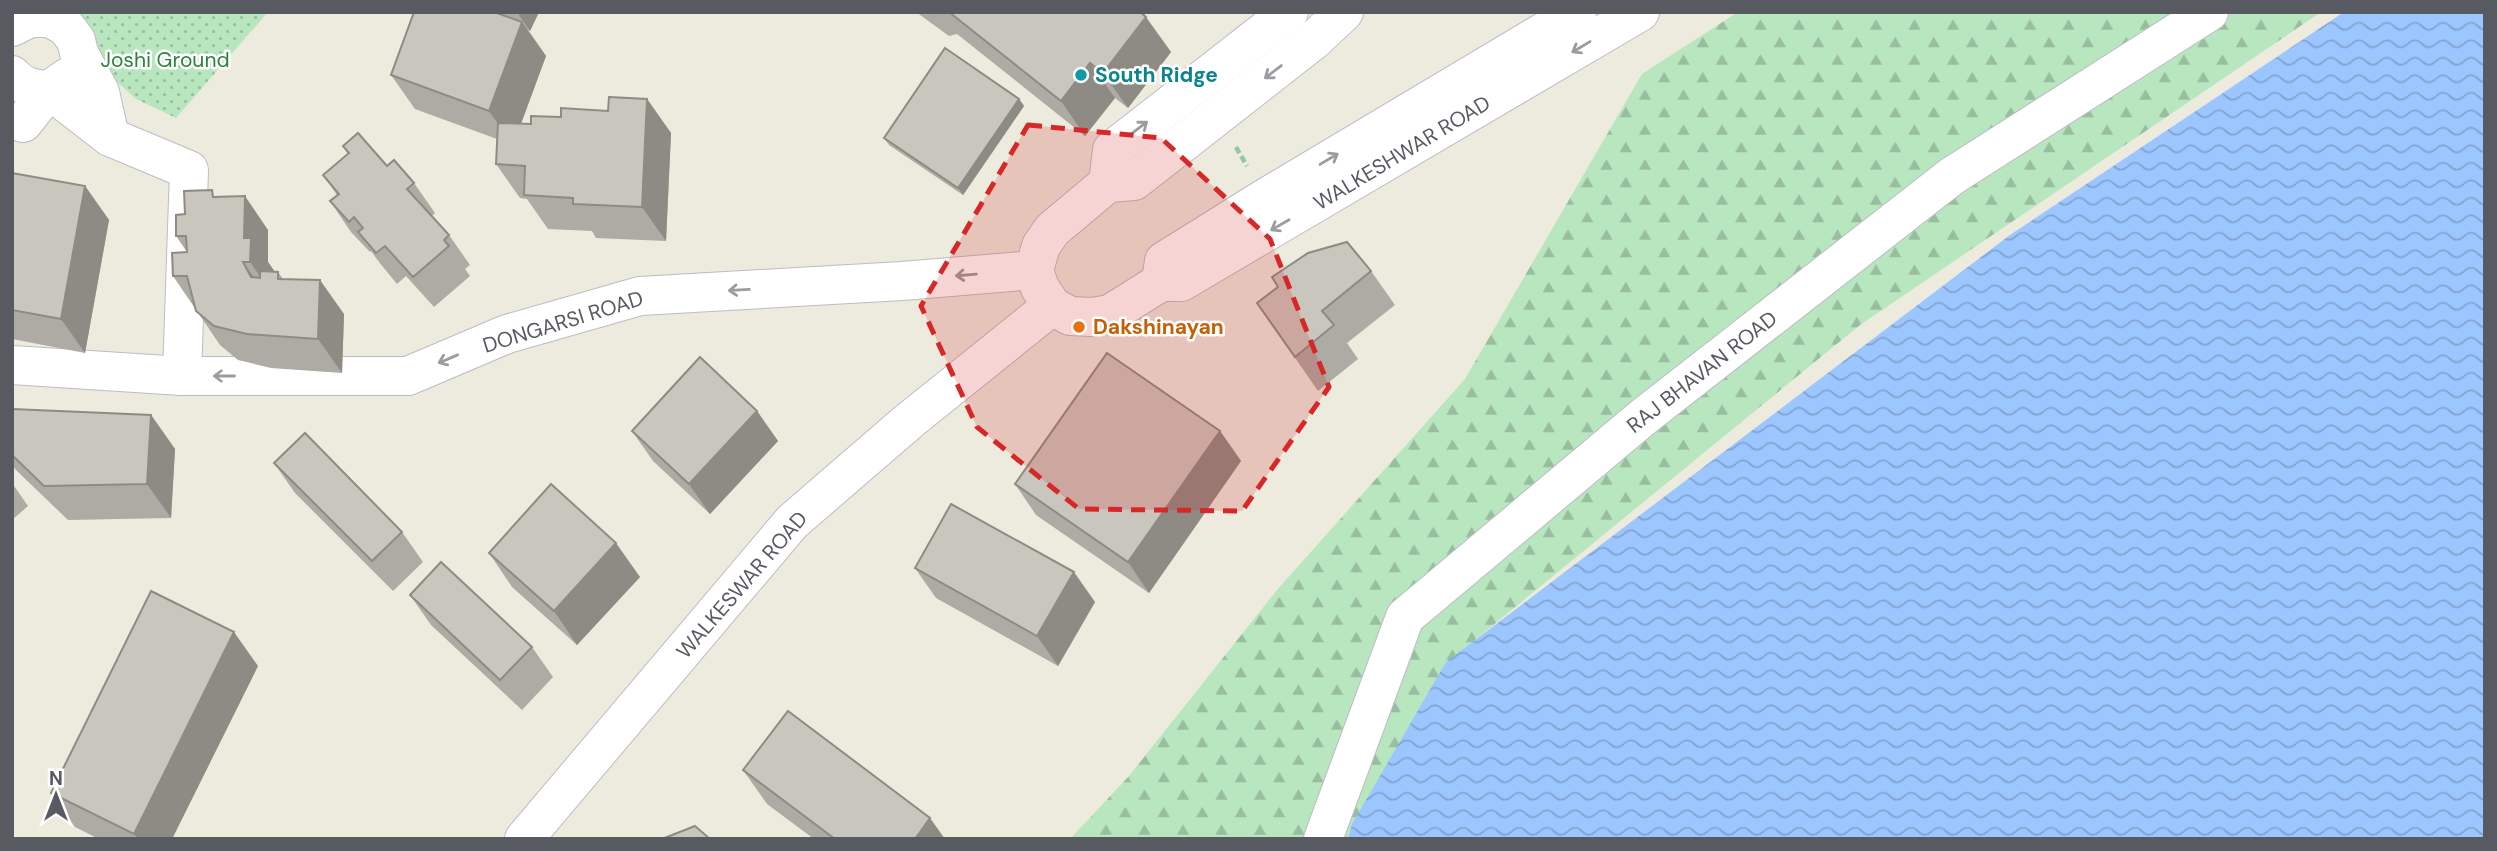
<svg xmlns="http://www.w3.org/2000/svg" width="2497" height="851" viewBox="0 0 2497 851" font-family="'DM Sans',sans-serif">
<defs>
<pattern id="forest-firs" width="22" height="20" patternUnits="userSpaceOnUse" patternTransform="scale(1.75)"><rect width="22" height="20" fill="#b8e6bf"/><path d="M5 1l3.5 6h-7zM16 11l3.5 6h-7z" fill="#98bd9f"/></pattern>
<pattern id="park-dots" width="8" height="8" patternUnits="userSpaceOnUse" patternTransform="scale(1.75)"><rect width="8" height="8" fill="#b8e6bf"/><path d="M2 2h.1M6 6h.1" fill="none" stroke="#98bd9f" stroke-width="1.8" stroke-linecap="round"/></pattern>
<pattern id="water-waves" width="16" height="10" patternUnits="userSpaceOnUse" patternTransform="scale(1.75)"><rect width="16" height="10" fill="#9cc6ff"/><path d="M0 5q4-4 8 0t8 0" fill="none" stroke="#82a4d2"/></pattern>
</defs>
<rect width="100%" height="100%" fill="#ecebde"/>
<path fill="url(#forest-firs)" d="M1738 12H2321L1860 325 1470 644 1398 839H1070L1129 776 1277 590 1465 379 1642 74Z"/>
<path fill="url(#park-dots)" d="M80 12H268L176 118 136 99 92 59Z"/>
<path fill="url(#water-waves)" d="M2344 12H2485V839H1348L1352 824 1446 662 2010 235Z"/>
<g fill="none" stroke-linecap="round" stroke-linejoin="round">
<g stroke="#bcbdc4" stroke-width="40">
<g id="minor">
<path d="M12 27 30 18H50L66 27 76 40 79 53 100 92 110 137"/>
<path d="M12 75C22 87 34 89 49 90L68 77"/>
<path d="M23 123 49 90 110 137 189 170 182 376"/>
<path d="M12 365 182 376H408L507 334 640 296 902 281 1034 270"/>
</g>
</g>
<g stroke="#bcbdc4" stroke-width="40">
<g id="tertiary">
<path d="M524 839 792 522 909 421 1052 306"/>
<path d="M1323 839 1405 617 1642 418 1952 176 2209 12"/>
</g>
</g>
<g stroke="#bbbec6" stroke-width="40">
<g id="secondary">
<path d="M1344 12 1313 41 1134 181 1108 183 1052 230 1041 246 1034 270 1040 288 1052 306 1070 316 1092 317 1110 314 1161 282H1181L1640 12"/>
<path d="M1108 183 1112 150 1289 12"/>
<path d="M1161 282 1164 261 1265 198 1577 12"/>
</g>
</g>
<path stroke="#92c7a8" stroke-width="4.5" stroke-dasharray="7 3.5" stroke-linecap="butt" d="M1236 147 1247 166"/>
<use href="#minor" stroke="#fff" stroke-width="38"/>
<use href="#tertiary" stroke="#fff" stroke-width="38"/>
<use href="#secondary" stroke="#fff" stroke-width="38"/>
</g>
<g fill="#adaba3">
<path d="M449 12H539L530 31 528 30 546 56 521 124H531L561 117 608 111 647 99 671 133 666 241 596 238 592 231 548 229 527 199 520 198 496 164 497 139 415 109 391 75Z"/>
<path d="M916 12H1140L1171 52 1128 108 1115 98 1085 136 957 34 949 36Z"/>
<path d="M1019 99 1024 106 963 195 889 145 884 138Z"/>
<path d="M343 146 387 166 414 183 435 213 432 216 449 235 470 265 465 269 470 276 434 307 406 276 397 284 379 262 371 251 370 252 351 232 330 201 337 195 323 175 348 154Z"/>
<path d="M12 173 85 186 109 220 85 353 12 339Z"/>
<path d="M217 197 268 230V262L275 272H278L283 279 344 314 342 373 271 368 238 360 220 345 173 276 187 252 176 236 185 214Z"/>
<path d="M1371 271 1395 305 1347 343 1358 359 1318 391 1257 303Z"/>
<path d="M12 409 151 415 175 449 171 518 68 520 16 470 12 465Z"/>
<path d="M757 411 778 441 710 514 653 461 632 431Z"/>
<path d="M1220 431 1241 461 1149 593 1036 515 1015 484Z"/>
<path d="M274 463 402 532 423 562 393 591 295 493Z"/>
<path d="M12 483 28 506 12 520Z"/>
<path d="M489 553 640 577 577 645 512 587Z"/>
<path d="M915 568 1095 602 1058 666 936 598Z"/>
<path d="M410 595 532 647 553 677 522 710 431 625Z"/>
<path d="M258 666 172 839H99L75 827 51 793Z"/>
<path d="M743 770 945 839H814L767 804Z"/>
</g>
<g fill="#8d8b84">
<path d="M517 12H539L530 31Z"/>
<path d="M1146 17 1171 52 1128 108 1103 73Z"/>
<path d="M522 22 546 56 513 145 489 111Z"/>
<path d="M1090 63 1115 98 1085 136 1061 101Z"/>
<path d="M647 99 671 133 666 241 642 207Z"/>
<path d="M1019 99 1024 106 963 195 958 188Z"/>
<path d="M85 186 109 220 85 353 61 319Z"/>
<path d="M245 196 268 230V262L275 272 274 296 250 262 244 238Z"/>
<path d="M243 262 267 296 251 277Z"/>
<path d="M320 280 344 314 342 373 318 339Z"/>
<path d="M757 411 778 441 710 514 689 484Z"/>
<path d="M151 415 175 449 171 518 147 484Z"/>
<path d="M1220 431 1241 461 1149 593 1128 562Z"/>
<path d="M616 543 640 577 577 645 554 611Z"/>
<path d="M1074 572 1095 602 1058 666 1037 636Z"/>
<path d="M234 632 258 666 172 839H138L134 834Z"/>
<path d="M930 818 945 839H915Z"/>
</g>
<g fill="#c9c7bd" stroke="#8d8b84" stroke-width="2">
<path d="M414 12 448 13 449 12H494L522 22 489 111 391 75Z"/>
<path d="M949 12H1140L1146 17 1103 73 1090 63 1061 101Z"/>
<path d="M945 48 1019 99 958 188 884 138Z"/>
<path d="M609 97 647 99 642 207 573 204V198L524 195 525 166 496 164 498 123 531 124V116L561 117V108L608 111Z"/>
<path d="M358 133 387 166 394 160 414 183 407 189 449 235 444 240 449 246 413 277 385 246 376 253 358 232 363 228 354 217 349 222 330 201 339 194 323 175 349 153 343 146Z"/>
<path d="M12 173 85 186 61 319 12 310Z"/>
<path d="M212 190 213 197 245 196 244 238H251L250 262H243L251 277 260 278V271L278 272V279L320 280 318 339 247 334 214 326 196 311 187 276H173L172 253 187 252 186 236H176V215L185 214 184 191Z"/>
<path d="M1347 242 1371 271 1322 311 1334 325 1295 357 1257 303 1278 287 1272 277 1308 253Z"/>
<path d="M1107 353 1220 431 1128 562 1015 484Z"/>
<path d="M700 357 757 411 689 484 632 431Z"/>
<path d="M12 409 151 415 147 484 44 486 12 455Z"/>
<path d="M305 433 402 532 372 561 274 463Z"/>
<path d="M551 484 616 543 554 611 489 553Z"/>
<path d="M951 504 1074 572 1037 636 915 568Z"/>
<path d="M441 562 532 647 500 680 410 595Z"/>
<path d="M151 591 234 632 134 834 51 793Z"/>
<path d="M788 711 930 818 915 839H835L743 770Z"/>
<path d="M695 826 710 839H662Z"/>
</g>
<defs><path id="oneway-shaft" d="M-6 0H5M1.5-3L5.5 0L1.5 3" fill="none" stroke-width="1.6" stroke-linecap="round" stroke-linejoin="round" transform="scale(1.75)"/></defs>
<g stroke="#9b9ca0">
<use href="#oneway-shaft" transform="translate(1581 47) rotate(149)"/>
<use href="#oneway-shaft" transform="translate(1273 72) rotate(142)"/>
<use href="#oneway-shaft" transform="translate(1139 128) rotate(-38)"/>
<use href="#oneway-shaft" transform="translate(1329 159) rotate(-31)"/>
<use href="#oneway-shaft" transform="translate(1280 225) rotate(150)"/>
<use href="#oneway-shaft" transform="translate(966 275) rotate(175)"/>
<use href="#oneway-shaft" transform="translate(739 290) rotate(177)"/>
<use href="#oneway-shaft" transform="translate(448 359) rotate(157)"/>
<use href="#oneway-shaft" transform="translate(224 376) rotate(-180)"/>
</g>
<path fill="#d62828" fill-opacity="0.2" stroke="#d62828" stroke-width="5" stroke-dasharray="14 9" stroke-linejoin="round" d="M1028 125 1161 138 1270 239 1329 387 1242 511 1079 509 977 427 921 306Z"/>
<circle fill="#0f9aa8" stroke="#fff" stroke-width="2.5" cx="1081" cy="75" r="7"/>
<circle fill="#e8710a" stroke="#fff" stroke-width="2.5" cx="1079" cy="327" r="7"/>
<g text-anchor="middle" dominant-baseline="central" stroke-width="5" stroke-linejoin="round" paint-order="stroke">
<g font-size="21" fill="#2e823e" stroke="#fff">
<text x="165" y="60">Joshi Ground</text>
</g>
<g font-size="21" font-weight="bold" fill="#0d838f" stroke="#fff" text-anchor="start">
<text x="1095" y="75">South Ridge</text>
</g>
<g font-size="21" fill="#585a61" stroke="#fff">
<text transform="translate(1402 153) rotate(-31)">WALKESHWAR ROAD</text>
<text transform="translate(563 322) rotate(-17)">DONGARSI ROAD</text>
<text transform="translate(1702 372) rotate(-38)">RAJ BHAVAN ROAD</text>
<text transform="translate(742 585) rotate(-49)">WALKESWAR ROAD</text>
</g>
<g font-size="21" font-weight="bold" fill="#c56008" stroke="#fff" text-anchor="start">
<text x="1093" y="327">Dakshinayan</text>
</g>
</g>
<rect width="2497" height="851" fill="none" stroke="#585a61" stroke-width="28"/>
<g transform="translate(56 795)" stroke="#ffffff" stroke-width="5" paint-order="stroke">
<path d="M0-5L12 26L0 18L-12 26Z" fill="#585a61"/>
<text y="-10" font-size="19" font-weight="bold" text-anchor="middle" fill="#585a61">N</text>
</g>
</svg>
